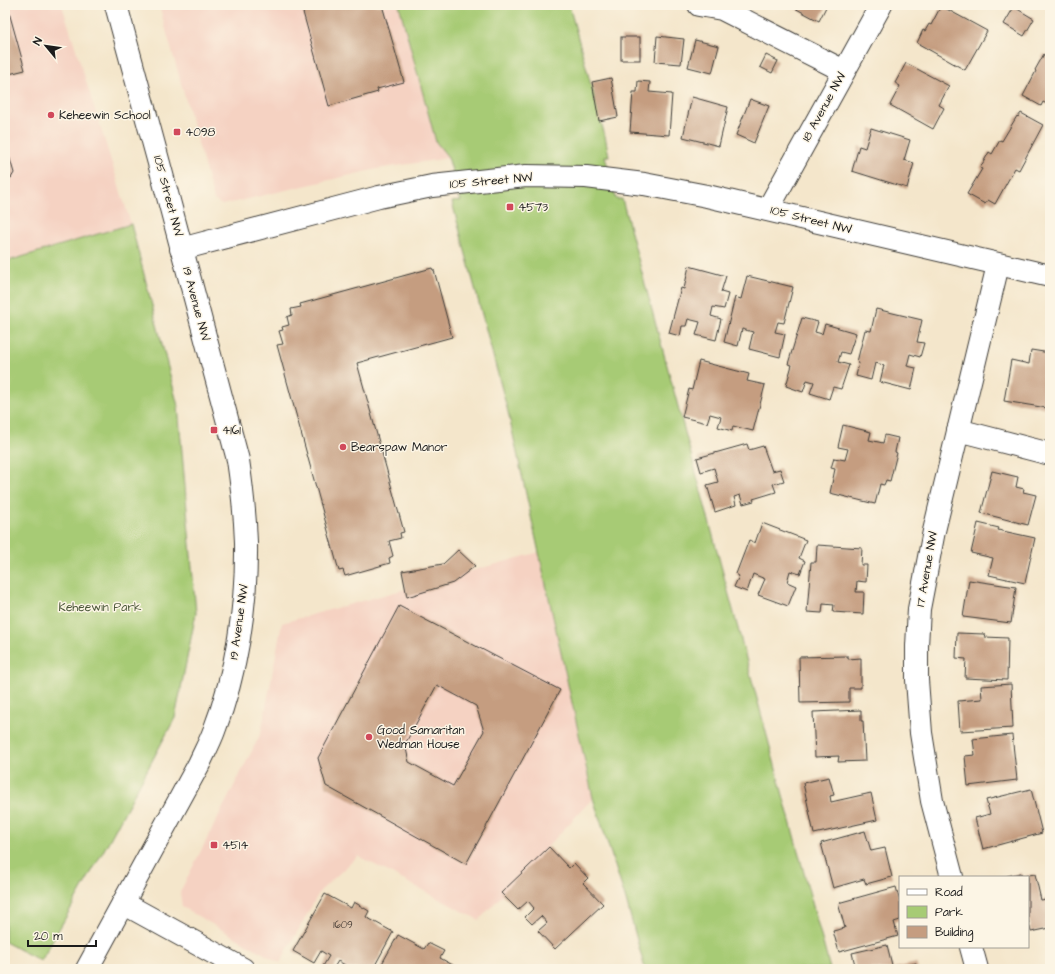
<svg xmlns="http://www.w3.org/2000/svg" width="1055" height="974" viewBox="0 0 1055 974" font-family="'Architects Daughter',sans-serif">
<rect width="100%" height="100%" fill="#fcf5e5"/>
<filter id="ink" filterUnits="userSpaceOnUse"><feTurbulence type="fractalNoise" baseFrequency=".025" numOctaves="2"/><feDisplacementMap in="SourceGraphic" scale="8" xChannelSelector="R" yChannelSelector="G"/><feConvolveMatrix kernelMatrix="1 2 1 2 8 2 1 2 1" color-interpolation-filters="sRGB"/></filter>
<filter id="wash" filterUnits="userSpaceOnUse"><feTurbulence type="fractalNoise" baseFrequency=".012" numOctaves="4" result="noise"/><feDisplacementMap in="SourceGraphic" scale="16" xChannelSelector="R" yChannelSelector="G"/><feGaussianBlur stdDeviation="0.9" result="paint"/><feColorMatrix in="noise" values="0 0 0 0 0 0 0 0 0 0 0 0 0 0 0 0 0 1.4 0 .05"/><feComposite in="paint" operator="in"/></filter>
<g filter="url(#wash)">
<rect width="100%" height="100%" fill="#f4e6cb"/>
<g fill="#f5d2c2">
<path d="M5 5H62L131 224 5 262Z"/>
<path d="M159 5H406L448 158 377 169 222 205 214 200Z"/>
<path d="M540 552 593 798 479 920 358 856 320 891 280 963 182 907 180 892 261 733 282 623Z"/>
</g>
<g fill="#a7cb74" stroke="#627448">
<path d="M399 5H569L605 136 609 156H605L616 199H622L830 969H645L626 900 593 798 508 412 452 202 461 201 448 157 436 142Z"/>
<path d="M131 224 178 406 196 613 175 718 109 841 41 961 5 942V262Z"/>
</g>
<g id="blocks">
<g fill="#c59d80" fill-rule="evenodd">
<path d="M5 5H7L25 70 5 75Z"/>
<path d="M301 5H382L404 82 377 89 378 92 329 106Z"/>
<path d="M789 5H827L819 21Z"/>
<path d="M987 5H997L995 9Z"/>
<path d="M941 6 987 31 965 70 917 43 923 30 925 31 929 24 931 25Z"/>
<path d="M1014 7 1034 19 1024 36 1004 24Z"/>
<path d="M657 36 684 39 681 64 655 62Z"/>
<rect x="621" y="37" width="19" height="23"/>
<path d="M695 40 719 46 712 73 688 67Z"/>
<path d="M1050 53V103L1049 105 1043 102 1041 106 1023 96 1036 71 1035 70 1044 54 1048 56Z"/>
<path d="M766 55 778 61 772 73 760 67Z"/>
<path d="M906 63 949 86 939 105 944 108 933 129 890 105 900 86 895 83Z"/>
<path d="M611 78 618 117 599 121 592 82Z"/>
<path d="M638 81 650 82 649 92 672 94 669 135 630 132 633 92H637Z"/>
<path d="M692 97 728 107 719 146 683 137Z"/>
<path d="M750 99 769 106 754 143 736 135Z"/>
<path d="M1021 113 1043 125 1019 170 1015 168 995 204 988 200 985 204 967 194 982 169 980 168 989 152 992 154 1000 140 1002 141 1017 116 1018 117Z"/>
<path d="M871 128 910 140 904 160 914 163 907 188 852 171 859 146 865 148Z"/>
<path d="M5 142 14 173 11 178 5 180Z"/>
<path d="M689 266 726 276 721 292 728 294 724 309 713 307 711 316 721 319 716 340 696 335 700 322 688 319 686 326H682L680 336 669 333 681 288 684 289Z"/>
<path d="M432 268 433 270H434L452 337 357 363 404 532 400 533 401 538 389 541 393 556 389 558 390 563 345 576 343 570 339 571 277 345 283 344 279 331 283 330 282 327 289 325 287 317 292 315 291 309 301 307 300 304Z"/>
<path d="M747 276 793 287 784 323 778 322 775 332 785 334 780 357 749 349 753 332 742 329 738 346 724 342 735 297 741 299Z"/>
<path d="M876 309 922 320 917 342 924 343 920 357 910 354 907 366 916 368 911 390 880 382 884 365 875 363 871 380 856 376 859 363 857 362 865 330 871 331Z"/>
<path d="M802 318 818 322 815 332 822 334 825 324 856 333 849 354 841 352 838 362 849 365 841 389 833 387 829 399 810 393 814 382 807 380 803 392 786 386 792 365 788 364Z"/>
<path d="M1031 350 1050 353V391L1047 408 1004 401 1011 360 1029 364Z"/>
<path d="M699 361 749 374 747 381 765 385 753 431 733 426 732 431 718 427 721 417 710 414 707 423 682 417 689 389 692 390Z"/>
<path d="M843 425 871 432 869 440 883 443 885 435 898 438 895 452 897 453 890 481 886 480 884 485 880 484 875 504 830 493 835 469 831 468 834 458 845 460 848 449 838 447Z"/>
<path d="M747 444 749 450 763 446 772 471 780 469 784 481 773 484 776 492 753 499 754 501 743 504 740 495 734 497 736 505 715 512 707 485 718 482 714 468 701 472 697 458Z"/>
<path d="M992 471 1018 477 1016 487 1024 489 1023 492 1036 495 1028 525 981 513Z"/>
<path d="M762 523 806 540 799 558 805 561 800 574 790 571 787 582 796 586 788 606 758 595 765 579 753 574 747 592 734 587 739 576 736 574 749 540 755 543Z"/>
<path d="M978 523 999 528 998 530 1035 538 1025 583 989 575 993 558 971 553Z"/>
<path d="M817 545 862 548 861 565H867L866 582 857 581 856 592H864L863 614 833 612 834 605 823 604 822 613 807 612 811 562H816Z"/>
<path d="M458 550 475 566 453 583 407 597 402 571 443 564Z"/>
<path d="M969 580 1016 587 1011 623 963 617Z"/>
<path d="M399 606 560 690 466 864 326 786 318 758ZM437 685 476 706 484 731 453 786 409 762 405 744Z"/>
<path d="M957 633 984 634 985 637 1008 638 1007 680 965 678 966 659 956 658Z"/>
<path d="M848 656V659L861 658V688H849V702L800 703 799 657Z"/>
<path d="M1011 684 1013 728 960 731 958 701 982 699 981 686Z"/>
<path d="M861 710V721H863L865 761 838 762 839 756 815 757 813 712Z"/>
<path d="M1012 735 1017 780 968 786 965 756 975 755 973 739Z"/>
<path d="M829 777 834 795 830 796 831 802 871 793 877 820 814 834 803 783Z"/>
<path d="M1031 789 1042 833 983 849 975 818 990 814 986 800Z"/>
<path d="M865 831 871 851 885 848 892 877 866 884 864 879 833 888 821 843Z"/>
<path d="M549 847 569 868 574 863 588 878 583 883 603 904 555 949 538 931 547 923 541 916 532 924 525 917 534 908 528 901 518 910 501 893Z"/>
<path d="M1021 873 1022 877H1008L1007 876Z"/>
<path d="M1035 874 1041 900 1047 899 1050 912V928L1031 932 1028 919V877L1023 876Z"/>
<path d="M896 887 900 902V920L894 922 898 936 839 952 833 931 845 928 838 903Z"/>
<path d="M325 894 351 908 354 902 369 911 366 917 393 932 373 969H343L345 965 338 961 333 969H324L322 968 329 956 321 951 314 963 293 951Z"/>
<path d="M398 935 424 949 428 943 444 951 440 958 460 969H379Z"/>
<path d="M887 945 893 969H856L852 953Z"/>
<path d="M916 963 918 969H895V968Z"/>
</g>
</g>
</g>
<g filter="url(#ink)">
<use href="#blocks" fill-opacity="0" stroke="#3c3a36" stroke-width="1"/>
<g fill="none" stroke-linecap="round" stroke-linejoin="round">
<g stroke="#3c3a36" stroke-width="24">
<g id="minor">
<path d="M699 5 722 9 844 71"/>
<path d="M768 209 881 5"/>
<path d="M181 249 379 197 432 186 526 176 586 177 644 184 707 196 1050 276"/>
<path d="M958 430 1050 454"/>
<path d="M952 877 932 801 921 733 917 680V646L919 609 934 531 998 265"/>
<path d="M123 903 243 969"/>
<path d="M971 947 977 969"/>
<path d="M87 969 199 764C204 753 210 742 214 731 237 672 247 605 246 542 245 515 242 487 238 460L160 167 116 5"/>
</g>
</g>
<use href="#minor" stroke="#fff" stroke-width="22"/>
</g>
</g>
<g fill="#d1495b" stroke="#fcf5e5" stroke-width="1.5">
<circle cx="51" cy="115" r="4"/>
<rect x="173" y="128" width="8" height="8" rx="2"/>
<rect x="506" y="203" width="8" height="8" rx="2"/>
<rect x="210" y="426" width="8" height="8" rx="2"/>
<circle cx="343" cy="447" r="4"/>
<circle cx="369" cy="737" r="4"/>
<rect x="210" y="841" width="8" height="8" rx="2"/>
</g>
<g text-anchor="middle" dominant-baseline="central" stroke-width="3" stroke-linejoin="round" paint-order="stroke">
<g font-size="10" fill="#463c35">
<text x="343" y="925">1609</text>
</g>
<g font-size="12" fill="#1c1c1c" stroke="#fcf5e5">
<text transform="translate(824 107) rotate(-61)">18 Avenue NW</text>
<text transform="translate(491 181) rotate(-5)">105 Street NW</text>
<text transform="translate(168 196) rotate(75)">105 Street NW</text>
<text transform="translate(811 220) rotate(14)">105 Street NW</text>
<text transform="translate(196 304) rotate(75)">19 Avenue NW</text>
<text transform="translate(927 569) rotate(-80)">17 Avenue NW</text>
<text transform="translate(239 622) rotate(-82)">19 Avenue NW</text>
</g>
<g font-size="12" fill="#1c1c1c" stroke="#fcf5e5" text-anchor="start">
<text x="59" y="115">Keheewin School</text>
<text x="185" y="132">4098</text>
<text x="518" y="207">4573</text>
<text x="222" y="430">4161</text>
<text x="351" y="447">Bearspaw Manor</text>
<text x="377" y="730">Good Samaritan<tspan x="377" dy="14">Wedman House</tspan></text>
<text x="222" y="845">4514</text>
</g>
<g font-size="12" fill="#4d593b" stroke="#fcf5e5">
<text x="100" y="607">Keheewin Park</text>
</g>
</g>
<rect width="1055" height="974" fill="none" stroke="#fcf5e5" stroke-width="20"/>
<rect x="899" y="876" width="130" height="72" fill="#fcf5e5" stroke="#a29e95"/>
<rect x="907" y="889" width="20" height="6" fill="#ffffff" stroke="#a29e95"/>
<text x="935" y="896" font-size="12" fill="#1c1c1c">Road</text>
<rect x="907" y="906" width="20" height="12" fill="#a7cb74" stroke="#a29e95"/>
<text x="935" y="916" font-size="12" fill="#1c1c1c">Park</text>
<rect x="907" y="926" width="20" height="12" fill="#c59d80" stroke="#a29e95"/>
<text x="935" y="936" font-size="12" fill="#1c1c1c">Building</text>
<g transform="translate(46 46) rotate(299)" stroke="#fcf5e5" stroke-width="3" paint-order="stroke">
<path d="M0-3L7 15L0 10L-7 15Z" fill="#1c1c1c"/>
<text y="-6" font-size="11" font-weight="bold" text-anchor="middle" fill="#1c1c1c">N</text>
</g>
<path d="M28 940v6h68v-6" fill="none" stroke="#1c1c1c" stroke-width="2"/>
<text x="34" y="940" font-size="12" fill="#1c1c1c" stroke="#fcf5e5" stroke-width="3" paint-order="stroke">20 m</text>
</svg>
